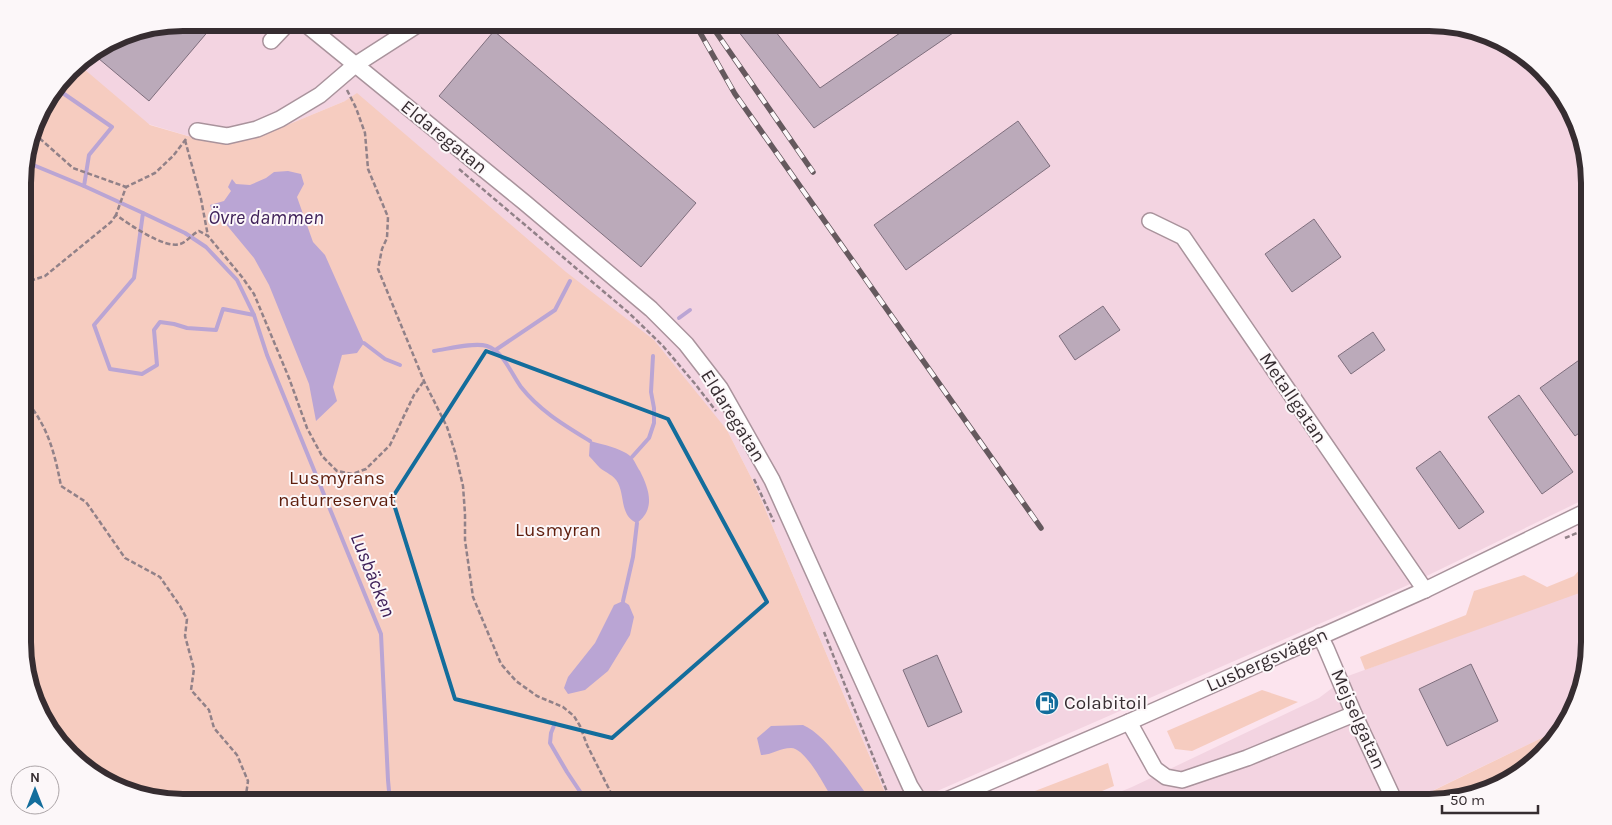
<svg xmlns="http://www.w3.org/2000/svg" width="1612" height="825" viewBox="0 0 1612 825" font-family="Karla,sans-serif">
<rect width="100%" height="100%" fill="#fce4ee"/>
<g fill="#f3d4e1">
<path d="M184 22H1428L1500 39 1562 94 1588 163 1589 497 1408 585 912 802H889L755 485 727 430 345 101 251 140 205 141 128 118 77 63 122 35Z"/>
<path d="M1589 588V642L1573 713 1558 730 1409 802H1095L1132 787 1319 698 1348 676Z"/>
</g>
<g fill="#f6ccc0">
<path d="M77 63 150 125 205 141 251 140 345 101 357 93 566 272 654 340 727 430 755 485 889 802H184L112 786 56 739 24 663 23 173 39 112Z"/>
<path d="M1589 559V597L1585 591 1365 670 1360 657 1466 615 1474 591 1524 575 1547 587 1574 576Z"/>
<path d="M1262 690 1298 702 1192 751 1175 749 1167 731Z"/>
<path d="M1558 730 1518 775 1439 802H1424L1422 796Z"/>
<path d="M1108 763 1114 786 1076 802H1006Z"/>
</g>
<g fill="#baa5d4">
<path d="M288 171 301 174 304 184 297 197 313 242 325 255 364 343 357 353 342 355 333 387 337 401 316 421 309 384 269 285 254 258 220 217 215 220 210 205 224 201 231 191 228 187 232 179 236 184 250 185 266 178 274 172Z"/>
<path d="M590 441C601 444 625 449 632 458 635 461 637 467 640 471 649 489 656 509 637 523 620 516 625 497 618 483 614 475 606 473 600 468 596 464 593 460 589 456Z"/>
<path d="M623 601 629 605 634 617 630 635 608 671 585 690 568 694 564 688 568 677 595 643 614 605Z"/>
<path d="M803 725C826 734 857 782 872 802H834C827 790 806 748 791 748 780 748 772 755 761 755L757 738 771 726Z"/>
</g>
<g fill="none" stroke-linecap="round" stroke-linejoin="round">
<g stroke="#baa5d4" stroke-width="4">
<path d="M57 89 112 127 89 155 84 186 143 213 134 278 94 325 110 369 142 374 157 365 154 330 160 322 174 324 187 328 216 330 223 309 254 315 267 355 381 634 388 780 390 802"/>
<path d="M26 162 84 186"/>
<path d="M143 213 185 233 206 247 237 280 254 315"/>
<path d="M679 318 690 310"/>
<path d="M364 343 385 359 400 365"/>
<path d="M434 351C448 349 474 342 487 346 503 351 512 375 521 387 540 411 564 425 590 441"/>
<path d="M494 351 555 310 570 281"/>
<path d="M632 457 649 438 654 423V408L651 392 653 356"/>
<path d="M623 601 633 557 637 523"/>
<path d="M555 723 551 733 550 743 567 772 583 796 594 802"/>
</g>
</g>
<g fill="#bbaaba" stroke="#7e6e7d">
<path d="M184 22H216L149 101 92 53 122 35Z"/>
<path d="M731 22H768L820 88 916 22H969L814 128Z"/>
<path d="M494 31 696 203 641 267 439 96Z"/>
<path d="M1018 121 1050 166 906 270 874 225Z"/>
<path d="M1314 219 1341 257 1292 292 1265 254Z"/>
<path d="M1103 306 1120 330 1075 360 1059 336Z"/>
<path d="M1373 332 1385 350 1351 374 1338 356Z"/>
<path d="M1589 353V426L1575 436 1540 388Z"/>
<path d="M1519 395 1573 472 1542 494 1488 417Z"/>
<path d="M1440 451 1484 512 1459 529 1416 468Z"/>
<path d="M937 655 962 712 928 727 903 670Z"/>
<path d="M1471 664 1498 721 1447 746 1419 689Z"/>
</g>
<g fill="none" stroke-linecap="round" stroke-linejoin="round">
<g stroke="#a9939c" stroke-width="18">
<g id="minor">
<path d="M303 22 524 202 651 309 686 344 720 388 772 480 910 786 920 802"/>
<path d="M271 41 289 22"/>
<path d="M197 131 227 136 257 129 280 119 320 95 355 65 422 22"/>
<path d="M1150 221 1183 237 1425 590"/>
<path d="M1320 636 1326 648 1354 714 1395 802"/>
<path d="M1129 722 1155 769 1166 777 1182 780 1247 758 1354 714"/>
<path d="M942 802 1129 722 1425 590 1589 510"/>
</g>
</g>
<g stroke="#918188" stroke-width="2.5" stroke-dasharray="5 2.5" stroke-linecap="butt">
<path d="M347 90 356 108 365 133 368 169 388 217 387 238 382 249 378 269 424 381 447 427 455 452 463 486 465 514V540L473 597 501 664 516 681 537 696 563 707 574 716 580 726 587 745 610 791 613 802"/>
<path d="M33 137 37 136 73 168 126 187"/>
<path d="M186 139 173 156 155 173 126 187 116 215C129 224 164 249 180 244 187 242 192 234 199 231L208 236 242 277 254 294 289 378 307 428 322 456 337 471 352 474 366 469 390 445 414 395 424 381"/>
<path d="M185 140 201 199 208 236"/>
<path d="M459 169 629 313 663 346 696 385 716 411"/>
<path d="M23 283 45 276 111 222 116 215"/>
<path d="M23 398C47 422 55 454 61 486L86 502 125 558 160 577 180 606 187 619 185 636 194 669 191 690 209 710 214 728 237 755 248 781 245 802"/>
<path d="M754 479 774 522"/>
<path d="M1565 538 1589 528"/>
<path d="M824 632 891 802"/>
</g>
<use href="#minor" stroke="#fff" stroke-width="15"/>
<g stroke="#65595e" stroke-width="5.5">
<g id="rail">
<path d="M694 22 735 94 1041 528"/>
<path d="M709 22 813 172"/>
</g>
</g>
<use href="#rail" stroke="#fcf7f9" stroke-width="4" stroke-dasharray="11" stroke-linecap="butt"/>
</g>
<path fill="none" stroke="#136d9c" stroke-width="4" stroke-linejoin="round" d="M486 351 668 419 767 602 612 738 455 699 392 498Z"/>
<defs>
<g id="fuel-disc" transform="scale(1.25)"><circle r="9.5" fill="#136d9c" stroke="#fcf7f9"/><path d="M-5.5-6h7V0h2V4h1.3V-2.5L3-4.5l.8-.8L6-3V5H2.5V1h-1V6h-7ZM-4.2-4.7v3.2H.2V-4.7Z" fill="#fff"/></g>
</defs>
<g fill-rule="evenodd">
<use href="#fuel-disc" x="1047" y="703"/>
</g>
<g text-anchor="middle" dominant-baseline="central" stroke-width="4" stroke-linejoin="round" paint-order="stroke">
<g font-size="19" fill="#362d31" stroke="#fcf7f9">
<text transform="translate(444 137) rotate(39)">Eldaregatan</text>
<text transform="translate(1293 398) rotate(56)">Metallgatan</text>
<text transform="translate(733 416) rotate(58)">Eldaregatan</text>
<text transform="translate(1267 660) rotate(-24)">Lusbergsvägen</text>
<text transform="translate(1358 719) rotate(66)">Mejselgatan</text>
</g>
<g font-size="19" fill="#5e1d0c" stroke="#fcf7f9">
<text x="337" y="478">Lusmyrans<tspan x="337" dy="22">naturreservat</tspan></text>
<text x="558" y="530">Lusmyran</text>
</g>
<g font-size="19" fill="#362d31" stroke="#fcf7f9" text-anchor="start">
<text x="1064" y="703">Colabitoil</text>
</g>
<g font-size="20" font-style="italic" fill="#3f2159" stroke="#fcf7f9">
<text x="266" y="217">Övre dammen</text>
<text transform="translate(373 575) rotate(68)">Lusbäcken</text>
</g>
</g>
<path d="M0 0H1612V825H0ZM183 31H1429A152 152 0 0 1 1581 183V642A152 152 0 0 1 1429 794H183A152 152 0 0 1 31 642V183A152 152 0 0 1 183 31Z" fill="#fcf7f9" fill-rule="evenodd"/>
<path fill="none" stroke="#362d31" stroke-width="6" d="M183 31H1429A152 152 0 0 1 1581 183V642A152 152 0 0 1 1429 794H183A152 152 0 0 1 31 642V183A152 152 0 0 1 183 31Z"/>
<g transform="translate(35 790)"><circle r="24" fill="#fcf7f9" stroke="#ada6a9"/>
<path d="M0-4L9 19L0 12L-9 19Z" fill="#136d9c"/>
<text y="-8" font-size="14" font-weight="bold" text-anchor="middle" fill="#362d31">N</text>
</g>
<path d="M1442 805v8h96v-8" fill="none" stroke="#362d31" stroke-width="2.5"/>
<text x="1450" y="805" font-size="15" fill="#362d31" stroke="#fcf7f9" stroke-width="4" paint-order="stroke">50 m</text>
</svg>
